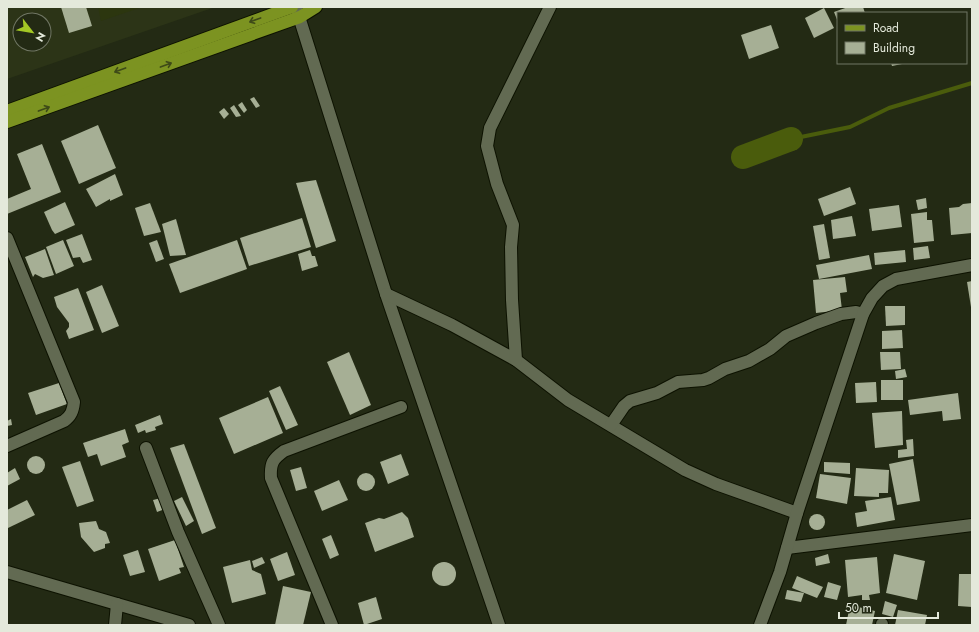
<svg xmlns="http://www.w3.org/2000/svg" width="979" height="632" viewBox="0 0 979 632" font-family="Jost,sans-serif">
<rect width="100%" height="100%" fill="#232a14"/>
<path fill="#2c3417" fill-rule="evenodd" d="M7 7H215L7 79ZM20 20H44V44H20Z"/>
<path fill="#2c360f" d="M98 7H142L101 21Z"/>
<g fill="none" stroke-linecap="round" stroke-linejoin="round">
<path stroke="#4a5c0c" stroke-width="4" d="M791 139 850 127 889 108 972 83"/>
<path stroke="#4a5c0c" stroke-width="24" d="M743 157 791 139"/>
</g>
<g fill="#a6af95">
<path d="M61 7H86L92 26 69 33Z"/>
<path d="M848 7H863L865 13H838V22L834 12Z"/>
<path d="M824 8 834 28 814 38 805 18Z"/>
<path d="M771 25 779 48 749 59 741 35Z"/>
<path d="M891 63H902V64L892 66Z"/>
<path d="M254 97 260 106 256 108 250 99Z"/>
<path d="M242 102 247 110 244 113 238 105Z"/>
<path d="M234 105 241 116 236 117 230 108Z"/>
<path d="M224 108 229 114 224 119 219 112Z"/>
<path d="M98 125 116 168 79 184 61 141Z"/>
<path d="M42 144 61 192 7 214V199L31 189 17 154Z"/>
<path d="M115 174 123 195 110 201V199L96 207 86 189Z"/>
<path d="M316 180 336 241 316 248 296 183Z"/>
<path d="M850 187 856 204 824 216 818 199Z"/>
<path d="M926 198 927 208 918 210 916 200Z"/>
<path d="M65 202 75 225 55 234 52 230 44 212Z"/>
<path d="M150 203 161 232 144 236 135 208Z"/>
<path d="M972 203V233L951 235 949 208 959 207 963 204Z"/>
<path d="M899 205 902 227 872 231 869 209Z"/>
<path d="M927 212V220H932L934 241 914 243 911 214Z"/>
<path d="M852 216 856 236 833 239 831 220Z"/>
<path d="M302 218 311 247 249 266 240 238Z"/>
<path d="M176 219 186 255 170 256 162 224Z"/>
<path d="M824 224 830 258 819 260 813 226Z"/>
<path d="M82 234 92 260 83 263 80 257 73 258 66 240Z"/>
<path d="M63 240 74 266 56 274 46 247Z"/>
<path d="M157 240 164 259 156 262 149 243Z"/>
<path d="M237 240 247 269 180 293 169 264Z"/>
<path d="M928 246 930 258 914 260 913 248Z"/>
<path d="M45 249 54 275 43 278 35 274 33 277 25 257Z"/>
<path d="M310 250 312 256H315L318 266 302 271 298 254Z"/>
<path d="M905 250 906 262 875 265 874 253Z"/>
<path d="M869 255 872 269 819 279 816 265Z"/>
<path d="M845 277 847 292 840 293 842 310 816 313 813 280Z"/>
<path d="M972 281V307H971L967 282Z"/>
<path d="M102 285 119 326 102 333 86 292Z"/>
<path d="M78 288 94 330 69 339 66 331 69 327V323L57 307 54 297Z"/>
<path d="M885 306H905V325L886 326Z"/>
<path d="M902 330 903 348 882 349V331Z"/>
<path d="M349 352 371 405 350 415 327 362Z"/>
<path d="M880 352H900L901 369 881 370Z"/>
<path d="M905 369 907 377 896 379 895 371Z"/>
<rect x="881" y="380" width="22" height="20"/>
<path d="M876 382 877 402 856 403 855 383Z"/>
<path d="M59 383 67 404 36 415 28 393Z"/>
<path d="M280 386 298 425 286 430 269 391Z"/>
<path d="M958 393 961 419 943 421 942 411 910 415 908 400Z"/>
<path d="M268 397 283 433 234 454 219 418Z"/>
<path d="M902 411 903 445 875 448 872 413Z"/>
<path d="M160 415 163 424 155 427 156 430 146 433 145 430 138 433 135 425Z"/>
<path d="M11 419 12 425 7 426V421Z"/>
<path d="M125 429 129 442 122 445 126 457 101 466 97 454 88 457 83 443Z"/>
<path d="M913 439 914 456 898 458V450L907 449 906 440Z"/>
<path d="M184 444 216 528 202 534 170 448Z"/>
<path d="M401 454 409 475 388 484 380 462Z"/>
<circle cx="36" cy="465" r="9"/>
<path d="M913 459 920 501 897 505 889 464Z"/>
<path d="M80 461 94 501 77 507 62 467Z"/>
<path d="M824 462 850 463V474L824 472Z"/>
<path d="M301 467 307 488 296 491 290 470Z"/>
<path d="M15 468 20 479 7 486V473Z"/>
<path d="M856 468 889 470 888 493H879V497L854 496Z"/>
<circle cx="366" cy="482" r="9"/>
<path d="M820 474 851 478 847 504 816 498Z"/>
<path d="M339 480 348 500 322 511 314 491Z"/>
<path d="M182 497 194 521 186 526 174 501Z"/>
<path d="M891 497 895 520 857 527 855 513 867 511 865 501Z"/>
<path d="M161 498 165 509 157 512 153 500Z"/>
<path d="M27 500 35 515 8 528 7 510Z"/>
<path d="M402 512 408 518 414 537 375 552 365 523 379 518 384 519Z"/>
<circle cx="817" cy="522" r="8"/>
<path d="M96 521 99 529 106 532 110 543 105 544V548L94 552 81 537 79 523Z"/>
<path d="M331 535 339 555 330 559 322 539Z"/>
<path d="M175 540 184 567 179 568 181 573 159 581 148 549Z"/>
<path d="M138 550 145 572 130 576 123 555Z"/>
<path d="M287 552 295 575 278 581 270 559Z"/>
<path d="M828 554 830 563 816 566 815 558Z"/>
<path d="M894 554 925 561 917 600 886 593Z"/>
<path d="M262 557 265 563 254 568 252 561Z"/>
<path d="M877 557 880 593 869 595 870 600H862V595L848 597 845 560Z"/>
<path d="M250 560 252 570 261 574 266 594 232 603 223 567Z"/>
<circle cx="444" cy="574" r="12"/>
<path d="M959 574H972V607L958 606Z"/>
<path d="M797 576 823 587 817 598 792 588Z"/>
<path d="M828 582 841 586 837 600 824 597Z"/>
<path d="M283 586 311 592 303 625H275Z"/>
<path d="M787 590 804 593 801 602 785 599Z"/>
<path d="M376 597 382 619 364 625 358 603Z"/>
<path d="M885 601 897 605 893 617 882 614Z"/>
<path d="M850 605 875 611 872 625H846Z"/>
<path d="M898 610 927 615 925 625H895Z"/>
</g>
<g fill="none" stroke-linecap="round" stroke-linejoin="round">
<g stroke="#0d1201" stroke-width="14">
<g id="minor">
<path d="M296 7 386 294 499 625"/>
<path d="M7 238 74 402C73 411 71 416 64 421L7 446"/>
<path d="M386 294 452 325 516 360 568 400 685 470 716 484 797 513"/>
<path d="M516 360 512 300 511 247 513 225 497 184 487 146 490 128 550 7"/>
<path d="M611 425 624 406 630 401 657 393 678 382 703 380 709 378 725 369 749 361 770 349 786 336 816 323 841 314 856 312 863 314"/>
<path d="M146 448 178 532 219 625"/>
<path d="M787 548 972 525"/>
<path d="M7 572 189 625"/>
<path d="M115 625 117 604"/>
<path d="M332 625 271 478C270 463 273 459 284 451L401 407"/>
<path d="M760 625 780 572 797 513 863 314 872 298 883 286 896 279 972 265"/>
<path d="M882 625V624"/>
</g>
</g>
<g stroke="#0d1201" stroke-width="14">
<g id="major">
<path d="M7 111 292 7"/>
<path d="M7 122 300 17 316 7"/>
</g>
</g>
<use href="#minor" stroke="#626a52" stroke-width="12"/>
<use href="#major" stroke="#7c9321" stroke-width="12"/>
</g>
<defs><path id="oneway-shaft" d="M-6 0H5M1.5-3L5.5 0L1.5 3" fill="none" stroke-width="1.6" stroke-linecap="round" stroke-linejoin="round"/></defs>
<g stroke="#3e4a18">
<use href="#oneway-shaft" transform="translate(255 20) rotate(160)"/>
<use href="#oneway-shaft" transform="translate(166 65) rotate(-20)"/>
<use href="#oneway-shaft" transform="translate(120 70) rotate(160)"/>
<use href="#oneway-shaft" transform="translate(44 109) rotate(-20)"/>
</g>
<rect width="979" height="632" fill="none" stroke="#e4e9db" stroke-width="16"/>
<rect x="837" y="12" width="130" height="52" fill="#232a14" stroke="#707664"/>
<rect x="845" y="25" width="20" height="6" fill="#7c9321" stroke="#707664"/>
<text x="873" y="32" font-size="12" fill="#e4e9db">Road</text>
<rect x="845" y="42" width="20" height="12" fill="#a6af95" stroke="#707664"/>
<text x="873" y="52" font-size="12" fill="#e4e9db">Building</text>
<g transform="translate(32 32) rotate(121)"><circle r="19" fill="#232a14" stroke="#707664"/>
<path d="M0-3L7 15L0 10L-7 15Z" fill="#a4c825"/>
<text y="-6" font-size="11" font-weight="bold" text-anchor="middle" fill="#e4e9db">N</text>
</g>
<path d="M839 612v6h99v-6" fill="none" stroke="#e4e9db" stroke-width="2"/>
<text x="845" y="612" font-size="12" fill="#e4e9db" stroke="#232a14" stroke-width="3" paint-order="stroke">50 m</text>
</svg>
